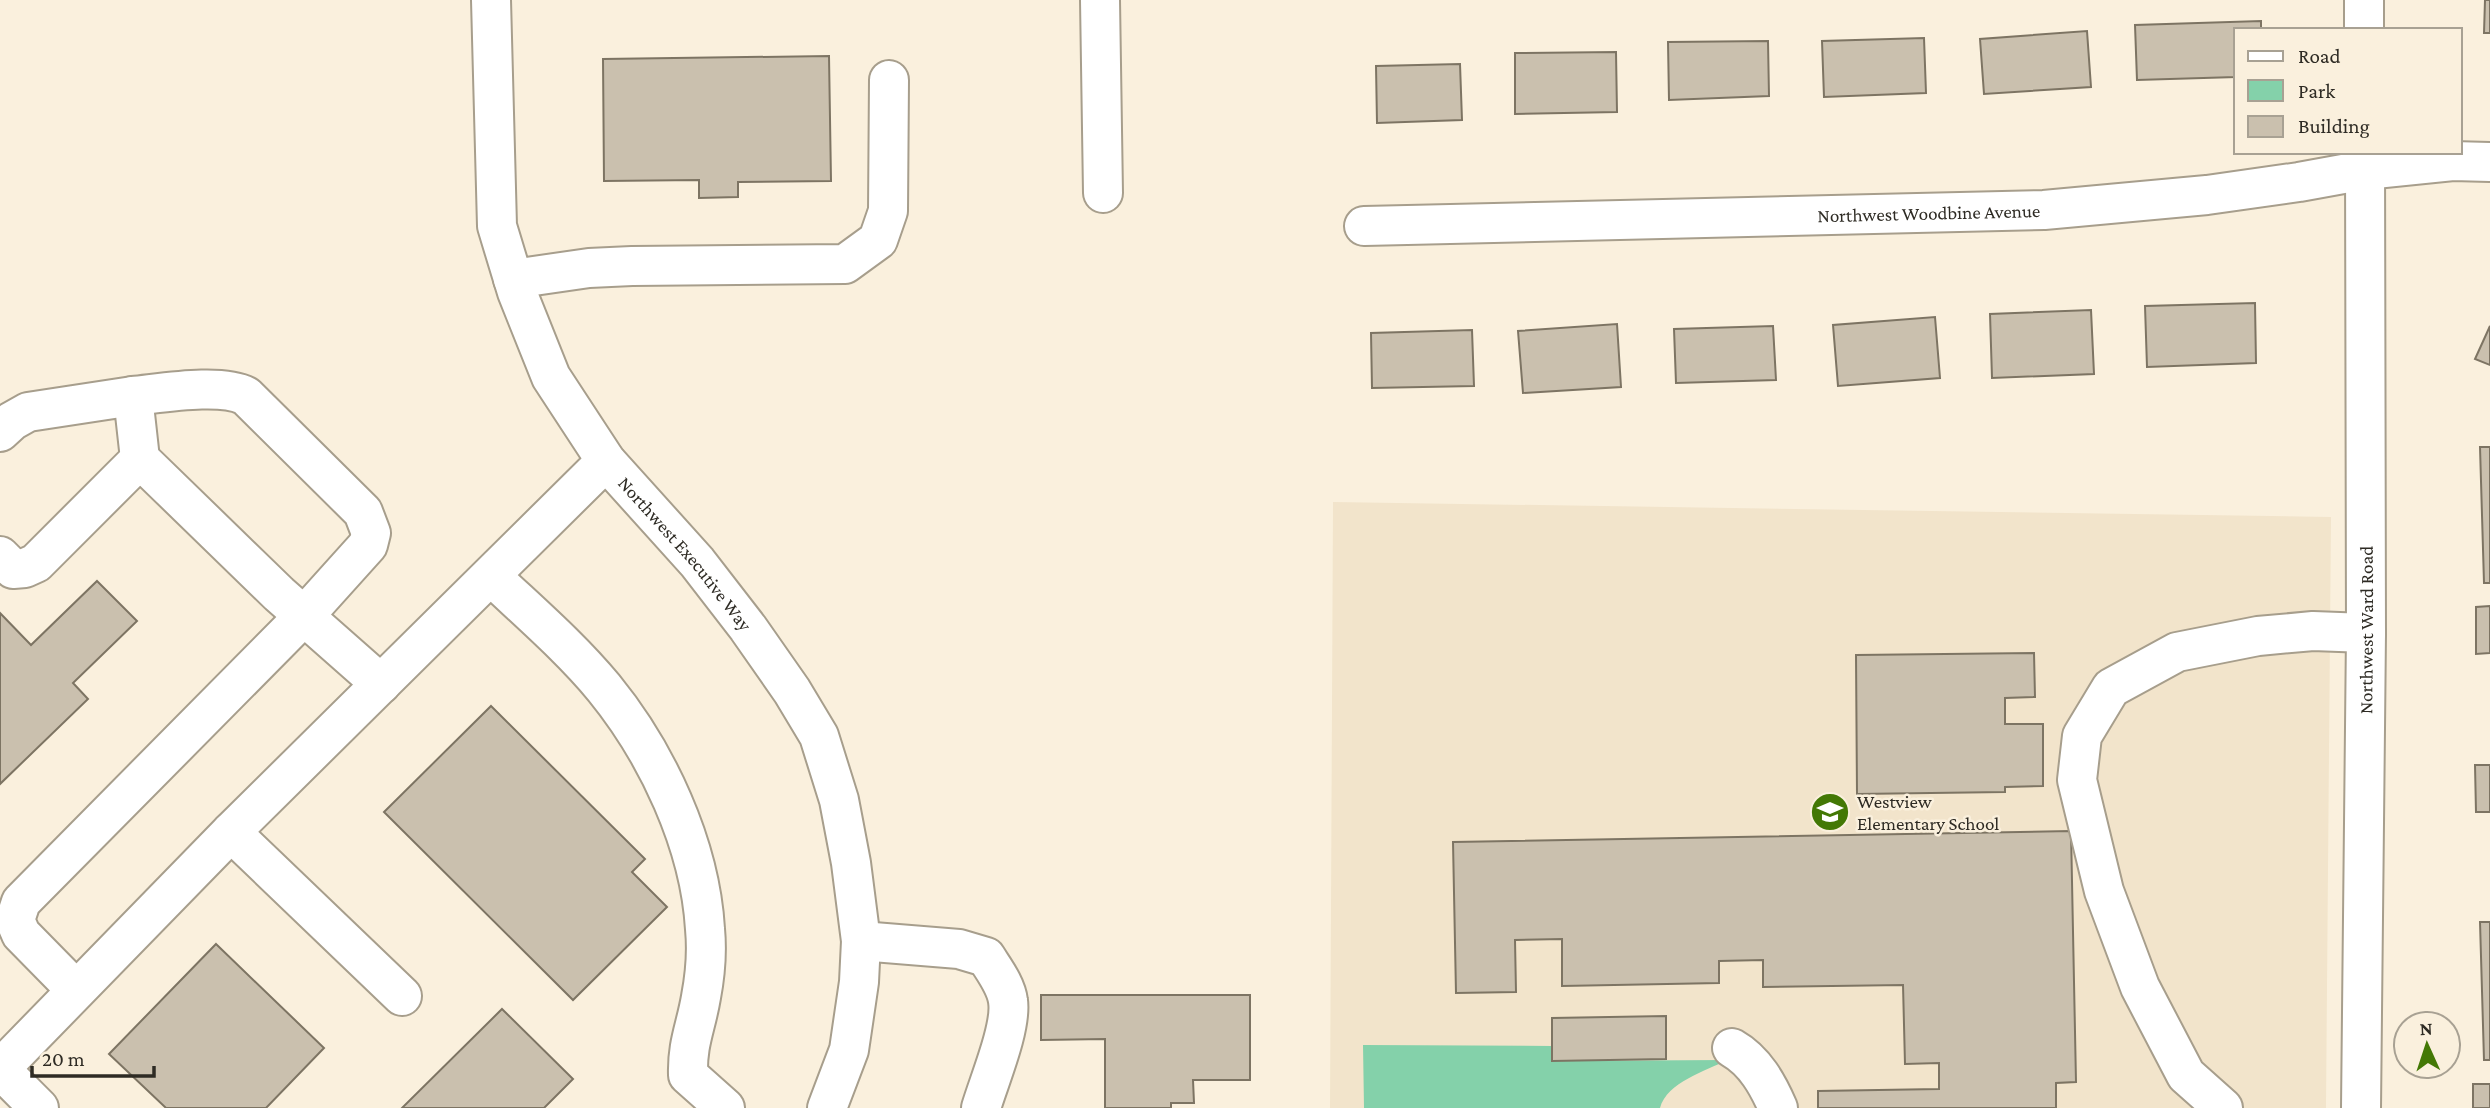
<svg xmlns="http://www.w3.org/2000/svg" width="2490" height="1108" viewBox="0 0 2490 1108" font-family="'Crimson Pro',serif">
<rect width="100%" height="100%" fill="#faf0dd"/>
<path fill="#f2e4cb" d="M1333 502 2331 517 2326 1108H1330Z"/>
<path fill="#84d1aa" d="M1363 1045 1552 1046 1553 1061 1727 1060C1706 1071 1667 1082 1660 1108H1364Z"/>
<g fill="#cac0ae" stroke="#7d7463" stroke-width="2">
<path d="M2485 0H2490V33H2484Z"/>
<path d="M2261 21V30H2236V77L2137 80 2135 25Z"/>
<path d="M2087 31 2091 87 1984 94 1980 39Z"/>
<path d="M1924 38 1926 93 1824 97 1822 41Z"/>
<path d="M1768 41 1769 96 1669 100 1668 42Z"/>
<path d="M1616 52 1617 112 1515 114V53Z"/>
<path d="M829 56 831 181 738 182V197L699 198V180L604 181 603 59Z"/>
<path d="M1460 64 1462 120 1377 123 1376 66Z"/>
<path d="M2255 303 2256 363 2147 367 2145 306Z"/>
<path d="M2091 310 2094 374 1992 378 1990 314Z"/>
<path d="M1935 317 1940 378 1838 386 1833 325Z"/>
<path d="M1617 324 1621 387 1523 393 1518 331Z"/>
<path d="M1773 326 1776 380 1676 383 1674 329Z"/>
<path d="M2490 326V365L2475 359Z"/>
<path d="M1472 330 1474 386 1372 388 1371 333Z"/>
<path d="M2480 447H2490V583H2484Z"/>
<path d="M97 581 137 621 73 683 88 699 0 784V613L31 645Z"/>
<path d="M2490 606V653L2476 654V607Z"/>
<path d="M2034 653 2035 697 2005 698V724H2043V786L2005 787V792L1857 794 1856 655Z"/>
<path d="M491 706 645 859 632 872 667 907 573 1000 384 812Z"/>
<path d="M2475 765H2490V812H2476Z"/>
<path d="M2071 831 2076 1082 2056 1083V1108H1818V1091L1939 1089V1063L1905 1064 1903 985 1763 987V960L1719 961V983L1562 986V939L1515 940 1516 992 1456 993 1453 842Z"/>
<path d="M2480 922H2490V1060H2484Z"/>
<path d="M216 944 324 1048 266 1108H166L109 1054Z"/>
<path d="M1041 995H1250V1080H1193L1194 1103H1171V1108H1105V1039L1041 1040Z"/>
<path d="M502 1009 573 1079 544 1108H402Z"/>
<path d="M1666 1016V1059L1552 1061V1018Z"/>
<rect x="2473" y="1084" width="17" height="24"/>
</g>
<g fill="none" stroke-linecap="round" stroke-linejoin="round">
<g stroke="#a79e8c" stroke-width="42">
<g id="minor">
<path id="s1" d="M491 0 497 226 517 292 551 377 606 461 697 562 748 628 792 691 819 736 839 800 851 863 861 941 859 982 849 1050 827 1108"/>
<path d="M1100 0 1103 193"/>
<path d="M2364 0V30"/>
<path id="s2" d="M1364 226 2044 210 2207 195 2299 182 2365 170 2453 161 2490 162"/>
<path d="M513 279 589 268 632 266 845 264 878 240 888 211 889 80"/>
<path d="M0 432 12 421 28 412 133 396 140 459 279 594 381 684"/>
<path d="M0 556 13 569 25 568 36 563 140 459"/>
<path d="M491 576C529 612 570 647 604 688 657 753 700 844 705 929 707 950 705 976 701 997 696 1027 687 1043 688 1075L725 1108"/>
<path d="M231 832 402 996"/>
<path d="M861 941 959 949 986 957C994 970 1006 985 1008 1001 1012 1027 989 1081 981 1108"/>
<path d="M76 990 21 934 15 920 21 902 305 615 368 545 371 533 363 512 246 396C221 383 163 393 133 396"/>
<path d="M1732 1048C1755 1061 1768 1085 1778 1108"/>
<path d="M0 1069 231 832 606 461"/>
<path d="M0 1069 39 1108"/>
<path d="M2223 1108 2186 1075 2140 987 2104 891 2077 780 2082 736 2111 688 2177 652 2258 636 2313 631 2366 633"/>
<path id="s3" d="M2361 1108 2366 633 2365 152"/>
</g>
</g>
<use href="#minor" stroke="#fff" stroke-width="38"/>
</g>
<defs>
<g id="school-disc" transform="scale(2.0125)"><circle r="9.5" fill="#437805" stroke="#faf0dd"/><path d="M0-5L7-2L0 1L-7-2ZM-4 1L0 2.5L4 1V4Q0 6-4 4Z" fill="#fff"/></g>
</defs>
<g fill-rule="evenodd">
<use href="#school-disc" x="1830" y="812"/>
</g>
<g text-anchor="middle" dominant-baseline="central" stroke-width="5" stroke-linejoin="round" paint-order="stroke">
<g font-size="19" fill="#2e2b24" stroke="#faf0dd">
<text stroke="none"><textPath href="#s2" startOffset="565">Northwest Woodbine Avenue</textPath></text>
<text stroke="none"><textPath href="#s1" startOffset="609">Northwest Executive Way</textPath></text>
<text stroke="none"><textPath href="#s3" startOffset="478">Northwest Ward Road</textPath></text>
</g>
<g font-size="19" fill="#2e2b24" stroke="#faf0dd" text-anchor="start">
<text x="1857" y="801">Westview<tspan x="1857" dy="22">Elementary School</tspan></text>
</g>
</g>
<rect x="2234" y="28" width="228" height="126" fill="#faf0dd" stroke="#a8a193" stroke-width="2"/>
<rect x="2248" y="51" width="35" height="10" fill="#ffffff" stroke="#a8a193" stroke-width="2"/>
<text x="2298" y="63" font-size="21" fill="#2e2b24">Road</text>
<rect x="2248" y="80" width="35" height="21" fill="#84d1aa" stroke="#a8a193" stroke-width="2"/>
<text x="2298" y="98" font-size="21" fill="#2e2b24">Park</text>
<rect x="2248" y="116" width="35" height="21" fill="#cac0ae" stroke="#a8a193" stroke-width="2"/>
<text x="2298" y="133" font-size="21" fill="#2e2b24">Building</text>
<g transform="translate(2427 1045) rotate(357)"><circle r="33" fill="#faf0dd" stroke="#a8a193" stroke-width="2"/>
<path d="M0-5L12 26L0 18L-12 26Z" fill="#437805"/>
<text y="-10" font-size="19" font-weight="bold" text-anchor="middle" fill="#2e2b24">N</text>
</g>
<path d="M32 1066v10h122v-10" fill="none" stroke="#2e2b24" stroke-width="3.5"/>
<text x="42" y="1066" font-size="21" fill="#2e2b24" stroke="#faf0dd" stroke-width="5" paint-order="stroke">20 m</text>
</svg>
